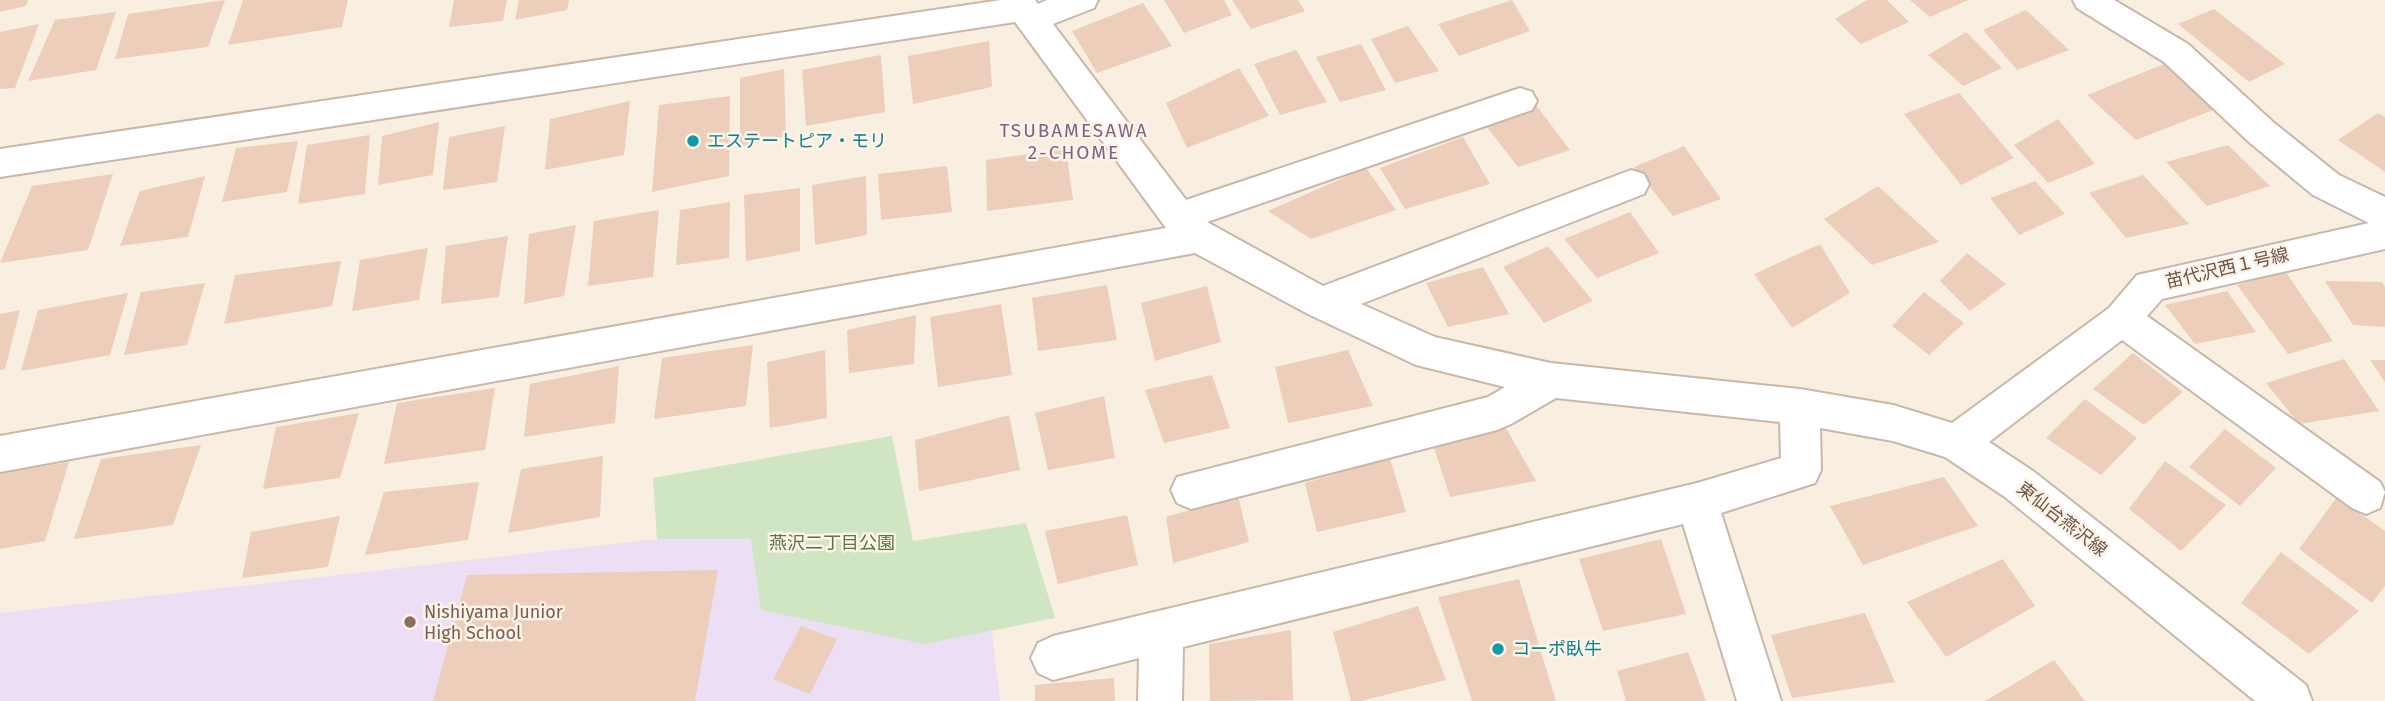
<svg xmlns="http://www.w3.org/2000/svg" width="2385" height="701" viewBox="0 0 2385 701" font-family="'Fira Sans','Noto Sans JP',sans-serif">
<rect width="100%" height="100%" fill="#f9efe1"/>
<path fill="#ecdef5" d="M657 539H751L925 644 992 631 1000 701H0V613Z"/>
<path fill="#d0e5c1" d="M892 436 913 541 1026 523 1055 618 925 644 761 610 751 539H657L653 478Z"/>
<g fill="#eccebb">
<path d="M0 0H28L26 6 0 12Z"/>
<path d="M225 0 208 47 115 59 128 14Z"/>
<path d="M243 0H348L342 27 228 45Z"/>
<path d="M454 0H507L503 21 449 27Z"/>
<path d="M519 0H569L567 10 515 20Z"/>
<path d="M1164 0H1224L1232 15 1184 33Z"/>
<path d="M1232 0H1298L1305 11 1251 29Z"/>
<path d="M1512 0 1530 31 1459 56 1438 24Z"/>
<path d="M1867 0H1887L1909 22 1861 44 1835 19Z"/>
<path d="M1910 0H1968L1930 17Z"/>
<path d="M1143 3 1172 46 1097 73 1072 31Z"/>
<path d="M2214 9 2285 64 2249 82 2178 24Z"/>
<path d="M2026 10 2069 50 2017 70 1983 30Z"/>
<path d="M116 12 96 70 28 81 55 20Z"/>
<path d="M39 24 15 88 0 89V32Z"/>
<path d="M1408 26 1439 71 1395 83 1371 39Z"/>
<path d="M1966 32 2002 68 1963 86 1928 55Z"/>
<path d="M989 41 992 87 913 104 908 56Z"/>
<path d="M1361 44 1386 90 1340 102 1316 57Z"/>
<path d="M1296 50 1327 102 1280 115 1254 64Z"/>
<path d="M881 55 885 112 806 126 802 70Z"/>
<path d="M2164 64 2213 110 2136 140 2087 95Z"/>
<path d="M1239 68 1269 116 1187 148 1166 103Z"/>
<path d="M784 69 786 136 740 147V78Z"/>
<path d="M1959 93 2014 158 1961 185 1904 114Z"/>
<path d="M730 96 729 176 652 192 659 105Z"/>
<path d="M630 101 624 155 545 170 550 119Z"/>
<path d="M1536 105 1570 150 1518 167 1486 126Z"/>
<path d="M2378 113 2385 117V172L2338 140Z"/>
<path d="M2058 119 2095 164 2048 183 2014 145Z"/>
<path d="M439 122 433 175 378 185 382 136Z"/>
<path d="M505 126 497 182 443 190 449 137Z"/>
<path d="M370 135 365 194 298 204 307 145Z"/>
<path d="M1463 137 1490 184 1405 209 1380 168Z"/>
<path d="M298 141 287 192 222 202 236 148Z"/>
<path d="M2228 145 2270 186 2207 206 2166 162Z"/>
<path d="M1684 146 1721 199 1673 216 1634 167Z"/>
<path d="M1066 149 1073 200 987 211 986 160Z"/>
<path d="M947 166 952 212 881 220 878 174Z"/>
<path d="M1366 168 1396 210 1311 239 1268 211Z"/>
<path d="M113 174 88 250 0 263 32 186Z"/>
<path d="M2143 175 2189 224 2126 238 2089 193Z"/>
<path d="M205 176 188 237 120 246 140 191Z"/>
<path d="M866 176 867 235 815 245 812 185Z"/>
<path d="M2035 181 2065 214 2019 235 1990 198Z"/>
<path d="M1878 186 1939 242 1872 265 1824 219Z"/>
<path d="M800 188V251L746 261 744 195Z"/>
<path d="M730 202 729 258 676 265 680 210Z"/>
<path d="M659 210 653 277 588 286 594 221Z"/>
<path d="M1630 212 1659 253 1597 278 1564 239Z"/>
<path d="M576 225 564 296 524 304 529 234Z"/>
<path d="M508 236 499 297 441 304 446 246Z"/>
<path d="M1820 244 1850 293 1792 328 1754 274Z"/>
<path d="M1548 246 1593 301 1544 323 1503 267Z"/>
<path d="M428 248 419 300 352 311 360 260Z"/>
<path d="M1967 253 2006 284 1970 311 1940 281Z"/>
<path d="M341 261 332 306 224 324 235 275Z"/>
<path d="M1483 267 1509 314 1448 327 1426 283Z"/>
<path d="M2285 271 2333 341 2288 354 2237 285Z"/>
<path d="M2325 281 2382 282 2385 287V327L2353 325Z"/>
<path d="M205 283 187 345 124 355 141 292Z"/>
<path d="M1107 285 1117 340 1038 351 1032 298Z"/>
<path d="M1207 286 1221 342 1155 361 1141 303Z"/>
<path d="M2227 291 2256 332 2195 344 2165 305Z"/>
<path d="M1924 292 1964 323 1929 355 1892 326Z"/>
<path d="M128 293 110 355 21 371 38 310Z"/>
<path d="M1001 304 1012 375 938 387 930 317Z"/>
<path d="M20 310 5 369 0 370V314Z"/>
<path d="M916 315 914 364 849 373 847 330Z"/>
<path d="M753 345 746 406 654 419 662 358Z"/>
<path d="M825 350 827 418 770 428 767 362Z"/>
<path d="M1348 350 1373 406 1288 423 1275 367Z"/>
<path d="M2133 353 2183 392 2144 425 2093 389Z"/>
<path d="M2344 359 2379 411 2299 424 2266 383Z"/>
<path d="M2370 360H2385V382Z"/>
<path d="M619 366 615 423 524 437 530 384Z"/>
<path d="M1212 375 1230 428 1164 443 1145 390Z"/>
<path d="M495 388 485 450 384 464 397 403Z"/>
<path d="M1104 396 1115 458 1048 470 1035 413Z"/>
<path d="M2085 399 2137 438 2101 475 2046 438Z"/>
<path d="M359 413 340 478 263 489 276 427Z"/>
<path d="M1009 415 1020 470 919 491 915 440Z"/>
<path d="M1506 428 1536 481 1450 497 1434 448Z"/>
<path d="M2225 429 2276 468 2240 506 2189 467Z"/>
<path d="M201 445 173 525 74 539 101 459Z"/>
<path d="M603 456 600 517 508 533 521 469Z"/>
<path d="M1390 458 1406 512 1317 532 1305 483Z"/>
<path d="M2165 461 2226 505 2181 551 2129 509Z"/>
<path d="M69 462 45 541 0 549V473Z"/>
<path d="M1944 477 1978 526 1863 565 1830 506Z"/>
<path d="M479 482 468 540 365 555 384 492Z"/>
<path d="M1238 496 1249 542 1173 563 1166 517Z"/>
<path d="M2337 497 2385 531V586L2372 603 2299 549Z"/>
<path d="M1127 515 1138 565 1058 584 1045 531Z"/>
<path d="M340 516 328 567 242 578 251 532Z"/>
<path d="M1661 539 1686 614 1603 631 1579 559Z"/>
<path d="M2281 552 2359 611 2309 654 2241 603Z"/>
<path d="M2003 559 2035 606 1946 657 1907 602Z"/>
<path d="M718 570 695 701H433L467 575Z"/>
<path d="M1519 579 1556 701H1472L1438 597Z"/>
<path d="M1418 606 1446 680 1361 701H1351L1333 632Z"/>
<path d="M1865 613 1895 682 1792 698 1771 635Z"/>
<path d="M801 626 837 639 810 694 773 679Z"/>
<path d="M1291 630 1293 700 1210 701 1209 644Z"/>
<path d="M1688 652 1706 701H1626L1617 671Z"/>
<path d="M2054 660 2085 701H1985Z"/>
<path d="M1114 678 1115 701H1035V685Z"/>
</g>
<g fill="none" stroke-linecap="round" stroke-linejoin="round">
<g stroke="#c8b7aa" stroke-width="4">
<path id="minor" d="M1001 0H1035L1038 4 1047 0H1098L1094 8 1053 24 1186 200 1520 88 1532 92 1537 101 1532 110 1207 222 1323 286 1631 170 1644 174 1649 184 1644 194 1361 304 1435 337 1551 363 1800 389 1893 405 1952 423 2109 308 2137 275 2369 223 2313 195 2249 142 2164 62 2077 8 2073 0H2114L2188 44 2273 122 2339 175 2385 197V249L2162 299 2147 316 2380 482 2385 492 2380 508 2366 514 2352 508 2122 340 1989 442 2033 471 2306 685 2312 701H2255L2005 497 1945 457 1893 441 1820 428 1821 470 1815 483 1721 513 1781 701H1737L1683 524 1183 647 1182 701H1138L1139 658 1053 680 1038 673 1031 658 1038 643 1053 636 1697 483 1781 458 1780 422 1556 398 1511 424 1497 430 1191 509 1177 503 1171 490 1177 477 1488 397 1505 387 1416 365 1308 314 1195 253 0 472V436L1166 228 1015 22 0 177V149Z"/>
</g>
<use href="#minor" fill="#fff" fill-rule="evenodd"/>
</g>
<g fill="#0f9aa8" stroke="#fdf3e6" stroke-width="2.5">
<circle cx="693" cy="141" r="7"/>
<circle cx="1498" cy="649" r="7"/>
</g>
<circle fill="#8d6e63" stroke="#fdf3e6" stroke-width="2.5" cx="410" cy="622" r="7"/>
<g text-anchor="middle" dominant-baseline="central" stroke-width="5" stroke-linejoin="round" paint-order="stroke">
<g font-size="18" fill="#0d838f" stroke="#fdf3e6" text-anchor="start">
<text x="707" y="141">エステートピア・モリ</text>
<text x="1512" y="649">コーポ臥牛</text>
</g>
<g font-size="18" fill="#6d564b" stroke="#fdf3e6">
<text transform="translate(2227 268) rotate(-13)">苗代沢西１号線</text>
<text transform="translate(2062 519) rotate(38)">東仙台燕沢線</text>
</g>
<g font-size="18" fill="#567847" stroke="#fdf3e6">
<text x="832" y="543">燕沢二丁目公園</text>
</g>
<g font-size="18" fill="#785e54" stroke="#fdf3e6" text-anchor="start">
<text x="424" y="612">Nishiyama Junior<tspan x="424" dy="21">High School</tspan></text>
</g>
<g font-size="19" letter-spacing="2" fill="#7b638a" stroke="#fdf3e6">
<text x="1074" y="130">TSUBAMESAWA<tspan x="1074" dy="22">2-CHOME</tspan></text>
</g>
</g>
</svg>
